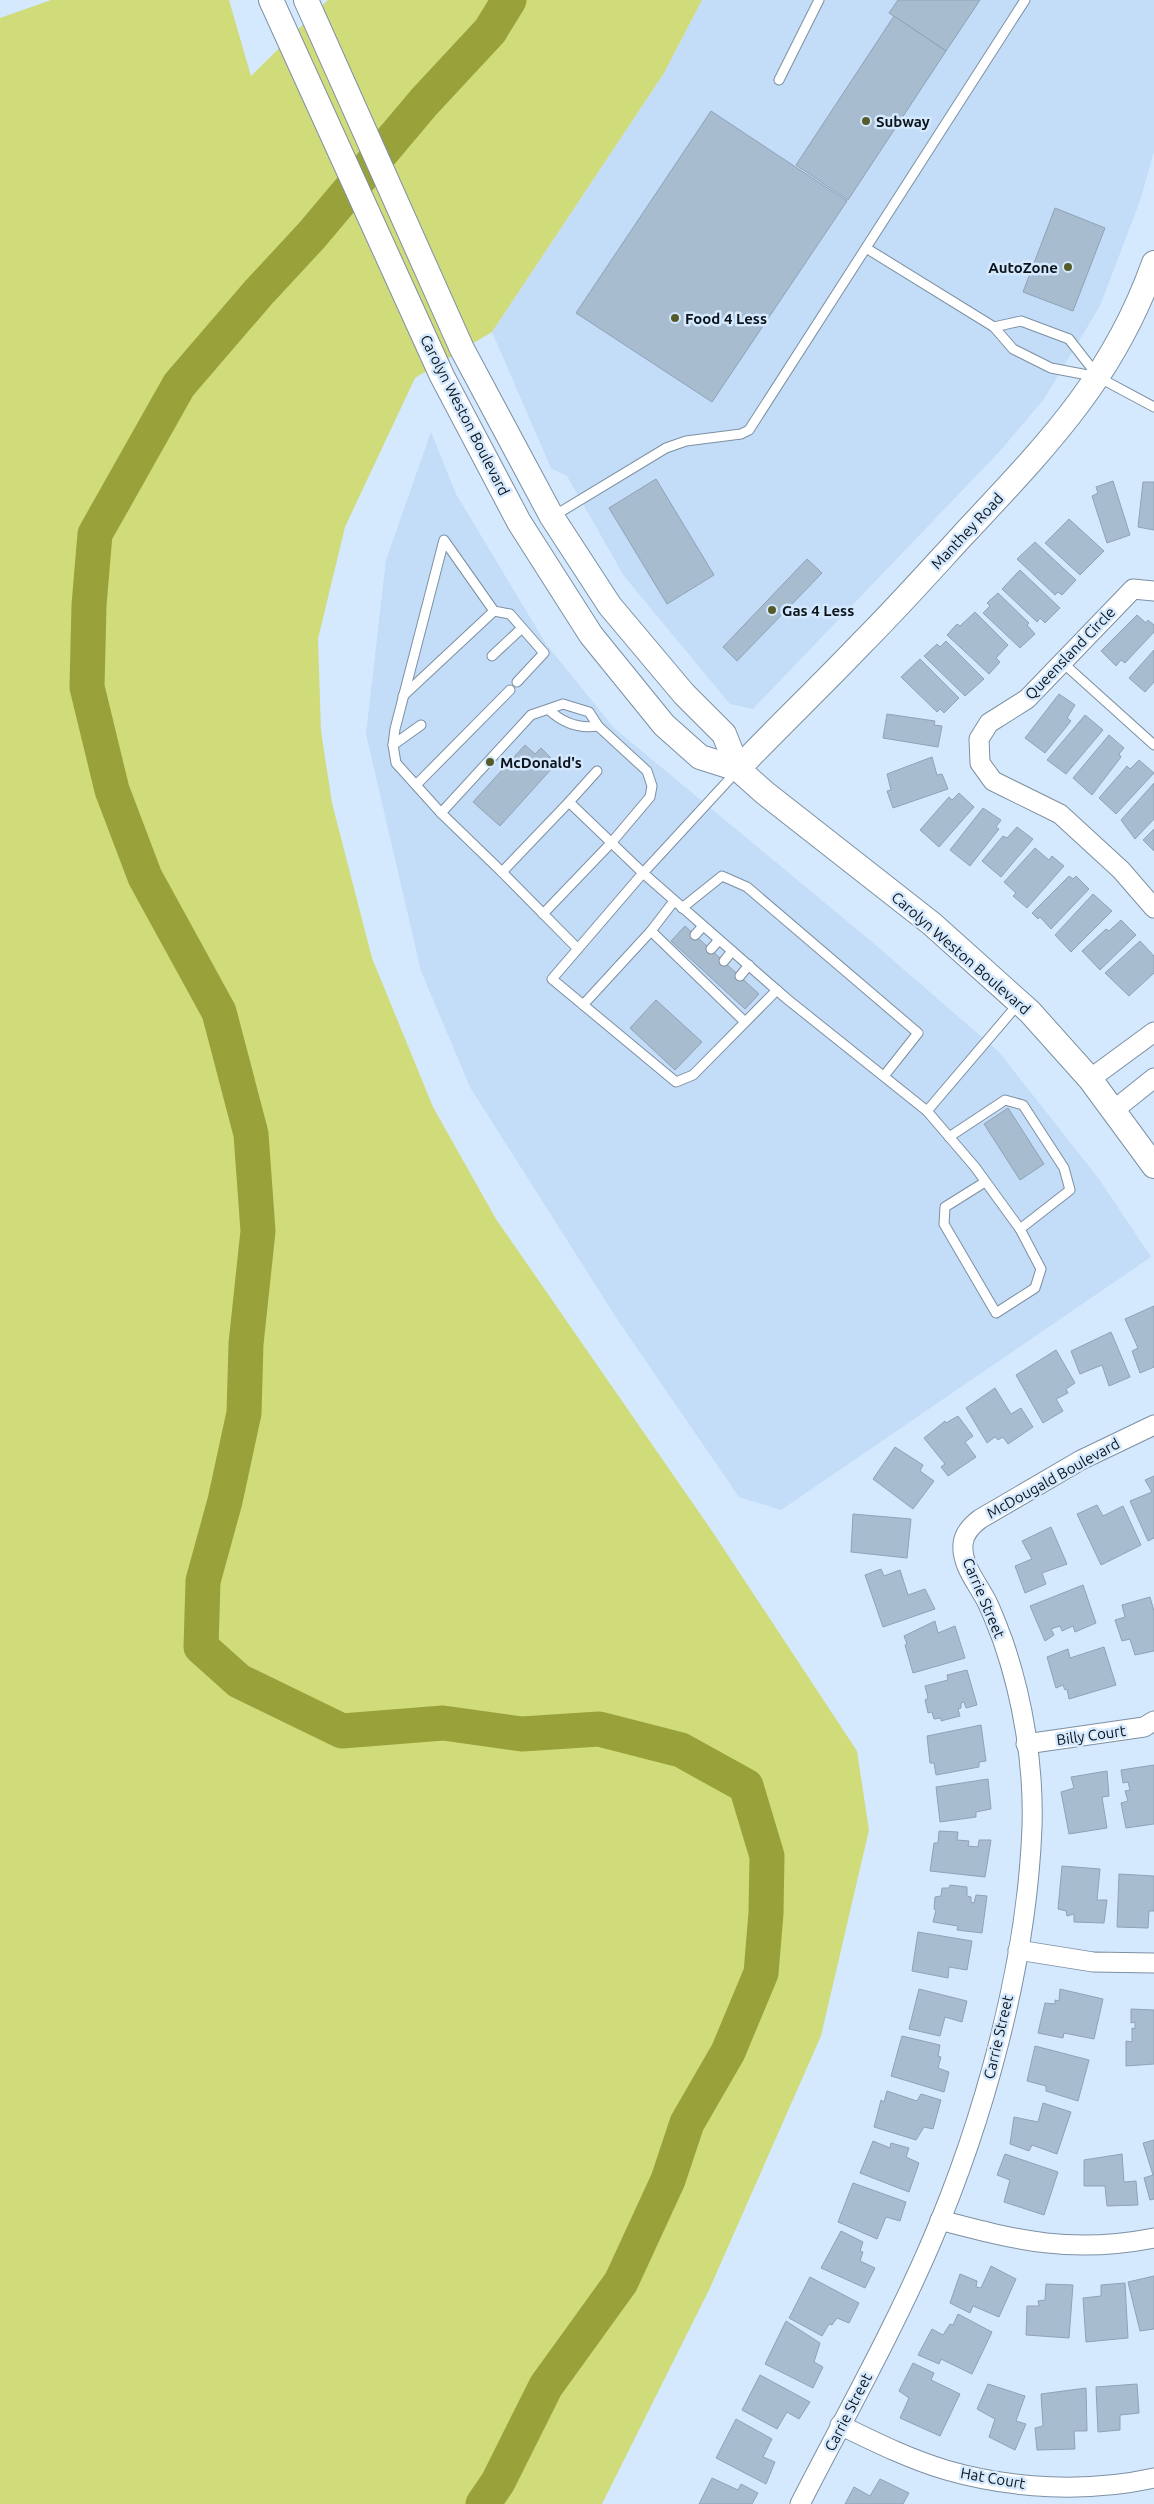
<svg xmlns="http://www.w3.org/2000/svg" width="1154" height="2504" viewBox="0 0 1154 2504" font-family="Ubuntu,sans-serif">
<rect width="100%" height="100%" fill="#d4e9fe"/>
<g fill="#c3dcf7">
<path d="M702 0H1154V151L1141 198 1100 306 1044 399 1000 451 753 709 730 704 624 576 567 476 551 468 492 332 664 73Z"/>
<path d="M431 432 456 494 546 644 614 728 872 942 998 1051 1099 1179 1151 1257 781 1510 739 1497 617 1319 470 1087 421 971 366 734 386 560Z"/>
</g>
<path fill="#d0db7a" d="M51 0H229L251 76 328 0H702L664 73 492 332 415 378 345 527 318 639 321 731 332 803 372 958 433 1107 496 1219 712 1531 857 1751 869 1830 821 2036 709 2290 602 2504H0V18Z"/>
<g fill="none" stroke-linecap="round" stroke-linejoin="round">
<path stroke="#99a23a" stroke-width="35" d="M483 2504 498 2482 546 2386 621 2282 668 2180 687 2123 728 2052 761 1973 766 1913 767 1856 746 1786 681 1750 599 1729 522 1734 443 1723 342 1731 239 1681 201 1647 203 1581 225 1501 244 1413 246 1344 258 1231 251 1134 219 1012 145 877 112 790 87 687 89 605 95 534 179 385 259 292 311 236 424 102 490 31 509 0"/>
</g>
<g fill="#a8bcd0" stroke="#8fa2b6">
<path d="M898 0H980L946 51 889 13Z"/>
<path d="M894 16 946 51 848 200 796 165Z"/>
<path d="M711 111 847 201 712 402 576 313Z"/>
<path d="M1055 208 1105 228 1073 311 1023 292Z"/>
<path d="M656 479 714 575 667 604 609 508Z"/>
<path d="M1113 481 1130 535 1107 543 1092 496 1098 493 1096 487Z"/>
<path d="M1143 482H1154V530L1138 527Z"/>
<path d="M1069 519 1104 551 1080 575 1045 543Z"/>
<path d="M1035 542 1076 580 1062 595 1058 592 1055 595 1017 559Z"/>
<path d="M807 559 822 573 737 661 723 647Z"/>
<path d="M1020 570 1060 608 1045 623 1040 618 1037 622 1002 589Z"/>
<path d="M998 593 1029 623 1027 625 1035 634 1020 648 983 613 990 606 987 603Z"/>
<path d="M975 612 1008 645 996 658 1000 662 989 674 947 635 957 624 960 626Z"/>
<path d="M1137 615 1146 623 1148 620 1154 625V632L1125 663 1121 660 1116 666 1101 651Z"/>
<path d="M946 641 984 679 965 696 924 656 937 644 940 647Z"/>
<path d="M1154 650V682L1145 692 1129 678Z"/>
<path d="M920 659 959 698 944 713 940 709 937 712 901 677Z"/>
<path d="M1059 694 1075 705 1067 718 1071 721 1045 753 1025 738Z"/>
<path d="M887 714 935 721 934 725 942 726 938 747 883 738Z"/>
<path d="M1085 715 1103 730 1066 774 1047 760Z"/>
<path d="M1109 735 1124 748 1119 754 1121 757 1092 795 1073 778Z"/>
<path d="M525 745 535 754 541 748 551 758 547 763 553 767 500 826 473 802Z"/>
<path d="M932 757 937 775 942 774 948 789 893 808 887 791 891 790 887 774Z"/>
<path d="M1139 760 1154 773 1116 814 1099 798 1127 766 1130 769Z"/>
<path d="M1154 783V819L1135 839 1121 820Z"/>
<path d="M959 793 974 807 939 847 920 830 949 797 952 800Z"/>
<path d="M983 808 1001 820 996 827 999 829 970 866 950 850Z"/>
<path d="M1017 827 1033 839 1001 877 982 861 1003 836 1007 838Z"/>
<path d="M1154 829V851L1143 840Z"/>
<path d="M1035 848 1049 860 1052 856 1064 866 1027 908 1013 896 1016 893 1004 882Z"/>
<path d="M1069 876 1073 879 1076 876 1089 889 1051 929 1040 917 1038 919 1032 913Z"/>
<path d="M1093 894 1112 911 1071 952 1055 935Z"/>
<path d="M1121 920 1136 935 1100 970 1082 951 1106 929 1109 931Z"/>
<path d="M685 926 759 994 745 1009 671 941Z"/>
<path d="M1140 941 1154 956V973L1129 996 1105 973Z"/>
<path d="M656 1000 702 1042 675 1070 630 1028Z"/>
<path d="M1008 1108 1044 1164 1020 1180 984 1124Z"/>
<path d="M1154 1306V1367L1140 1373 1132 1351 1138 1348 1125 1319Z"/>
<path d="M1111 1332 1130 1377 1109 1386 1102 1365 1080 1374 1071 1351Z"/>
<path d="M1056 1350 1075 1383 1066 1389 1068 1393 1056 1399 1063 1411 1043 1423 1016 1375Z"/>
<path d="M995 1388 1011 1414 1021 1408 1033 1427 1008 1444 1003 1437 998 1440 995 1437 987 1443 966 1408Z"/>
<path d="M958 1416 973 1436 965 1442 976 1457 948 1476 941 1467 945 1464 924 1438 945 1421 946 1423Z"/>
<path d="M895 1447 923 1465 920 1471 934 1481 913 1509 873 1479Z"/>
<path d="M1154 1476V1538L1148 1541 1130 1501 1152 1492 1145 1480Z"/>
<path d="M1097 1505 1103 1516 1123 1506 1141 1545 1101 1565 1077 1514Z"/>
<path d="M853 1514 911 1519 907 1558 851 1552Z"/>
<path d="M1051 1527 1067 1564 1042 1573 1046 1584 1025 1593 1015 1566 1032 1559 1022 1541Z"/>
<path d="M881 1569 884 1576 900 1570 908 1595 925 1589 935 1609 883 1627 865 1575Z"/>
<path d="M1083 1585 1096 1623 1075 1632 1073 1626 1062 1631 1060 1626 1051 1629 1054 1635 1045 1641 1030 1606Z"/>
<path d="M1150 1597 1154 1611V1651L1135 1655 1130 1639 1122 1641 1115 1620 1125 1617 1122 1605Z"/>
<path d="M935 1621 938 1633 955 1626 965 1658 913 1673 905 1645 907 1644 904 1636Z"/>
<path d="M1104 1647 1116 1685 1069 1699 1067 1689 1065 1690 1063 1685 1056 1688 1047 1657 1068 1649 1070 1658Z"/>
<path d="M967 1670 977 1705 966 1708 964 1702 961 1703V1708L958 1709 960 1716 941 1721V1718L934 1719 932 1712 928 1713 925 1700 928 1698 925 1686 948 1680 947 1675Z"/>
<path d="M981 1725 986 1761 979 1762V1767L936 1775 934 1763H930L927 1736Z"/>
<path d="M1154 1765V1824L1126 1828 1121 1803 1128 1801 1125 1791 1130 1790 1128 1782 1123 1783 1121 1770Z"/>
<path d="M1107 1771 1109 1796 1102 1797 1107 1828 1069 1834 1061 1792 1074 1788 1071 1777Z"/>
<path d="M988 1779 991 1809 976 1812V1817L940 1822 936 1787Z"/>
<path d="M939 1831 958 1832 957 1840 969 1841 968 1846 978 1847 979 1840H991L985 1877 930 1871 934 1843H938Z"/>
<path d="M1062 1866 1100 1869 1097 1900H1107L1104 1923 1074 1922V1914L1067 1916 1066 1911 1058 1909Z"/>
<path d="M1119 1874 1154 1876V1911H1149L1148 1928 1117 1927Z"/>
<path d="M950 1885 967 1887V1896L971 1897V1902L974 1903 976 1895 987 1896 982 1933 957 1930 958 1926 933 1922 936 1910 934 1909 935 1897 941 1896 942 1888H949Z"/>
<path d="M918 1932 972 1941 967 1970 949 1967 948 1978 912 1971Z"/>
<path d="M919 1989 967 2001 962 2022 945 2017 940 2036 909 2029Z"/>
<path d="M1060 1989 1103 1999 1094 2039 1064 2033 1063 2038 1038 2033 1045 2003 1055 2004V2000L1059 2001Z"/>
<path d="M1131 2009 1154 2010V2064L1126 2066V2041L1132 2042V2028L1135 2029V2022L1131 2023Z"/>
<path d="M902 2036 940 2045 938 2056 941 2057 938 2068 949 2072 944 2092 891 2076Z"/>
<path d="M1035 2046 1089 2060 1078 2101 1046 2091V2086L1027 2081Z"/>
<path d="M887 2091 917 2101 921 2094 941 2100 933 2129 924 2127 916 2140 874 2127 881 2100 884 2102Z"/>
<path d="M1043 2103 1071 2112 1057 2154 1032 2145 1029 2151 1010 2144 1014 2117 1038 2122Z"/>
<path d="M1154 2140V2199L1150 2200 1144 2178 1153 2175 1143 2143Z"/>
<path d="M873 2141 890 2148 891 2143 909 2148 906 2157 919 2163 909 2192 860 2173Z"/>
<path d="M1005 2154 1058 2172 1044 2215 1004 2202 1010 2180 997 2175Z"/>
<path d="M1122 2154 1124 2182 1136 2181 1138 2205 1107 2206 1105 2186H1084V2160Z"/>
<path d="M853 2183 906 2202 900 2221 886 2217 877 2239 838 2222Z"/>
<path d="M841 2231 863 2242 860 2251 863 2252 860 2261 875 2268 865 2288 821 2268Z"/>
<path d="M991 2266 1016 2279 999 2317 973 2306 970 2313 950 2303 960 2274 977 2281 976 2287 981 2288Z"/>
<path d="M1154 2276V2329L1140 2331 1128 2282Z"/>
<path d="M810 2277 859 2303 849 2323 837 2318 832 2325 829 2324 822 2336 789 2318Z"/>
<path d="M1125 2283 1128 2338 1086 2342 1083 2298 1101 2296V2285Z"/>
<path d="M1046 2284 1073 2285 1069 2338 1026 2335 1027 2306H1039L1038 2301 1045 2300Z"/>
<path d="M958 2314 992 2332 972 2374 941 2359 939 2364 918 2355 932 2329 943 2335 950 2324 953 2325Z"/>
<path d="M786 2321 820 2343 814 2362 823 2367 813 2388 765 2364Z"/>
<path d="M913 2363 934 2373 931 2380 960 2394 940 2436 900 2418 909 2398 899 2391Z"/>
<path d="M760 2375 810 2402 799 2419 787 2412 777 2429 742 2410Z"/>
<path d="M988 2384 1025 2396 1016 2421 1026 2424 1015 2450 989 2437 995 2419 977 2409Z"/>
<path d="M1137 2384 1139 2413 1120 2415V2430L1098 2432 1096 2387Z"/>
<path d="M1086 2388 1087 2431H1074L1075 2449 1037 2450 1035 2428 1043 2426 1041 2394Z"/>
<path d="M736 2419 772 2439 763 2457 775 2462 766 2484 716 2458Z"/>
<path d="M712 2478 738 2490 741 2484 758 2493 752 2504H699Z"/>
<path d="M880 2479 909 2493 903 2504H845L854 2487 870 2496Z"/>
</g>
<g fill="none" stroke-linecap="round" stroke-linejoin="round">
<g stroke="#7d90a3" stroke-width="11">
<g id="service">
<path d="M779 80 819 0"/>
<path d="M866 248 994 327 1013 349 1051 368 1098 377 1154 407"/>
<path d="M994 327 1021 321 1069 339 1097 375"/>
<path d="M552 517 666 448 686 441 741 434 749 430 1025 0"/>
<path d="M492 656 522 628"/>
<path d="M1063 663 1154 745"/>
<path d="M403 696 494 611"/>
<path d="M549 710C562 722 579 729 598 726"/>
<path d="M393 745 421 725"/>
<path d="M737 771 643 873 787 999 927 1111 975 1167 1020 1229 1041 1269 1035 1288 996 1313 944 1224 945 1207 985 1182"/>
<path d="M416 785 510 690"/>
<path d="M569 802 597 771"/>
<path d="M441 813 531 715 563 704 589 712 598 726 647 771 652 786 650 797 612 842 543 914"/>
<path d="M502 872 441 813 396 763 393 745 395 729 444 540 494 611 510 614 544 653 517 682"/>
<path d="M674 901 651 931 745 1022"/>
<path d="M682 908 722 876 747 887 918 1033 884 1076"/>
<path d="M695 935 703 926"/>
<path d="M578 949 502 872 569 802 643 873 552 979 676 1082 693 1075 777 990"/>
<path d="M711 949 719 940"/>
<path d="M724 961 732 951"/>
<path d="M740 976 749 965"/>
<path d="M583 1005 651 931"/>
<path d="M927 1111 1019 1003"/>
<path d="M949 1137 1005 1100 1023 1105 1064 1168 1070 1190 1020 1229"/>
</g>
</g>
<g stroke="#7d90a3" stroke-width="21">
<g id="minor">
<path d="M1154 591 1133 589 1027 699 989 723 979 739 980 763 993 781 1060 814 1121 870 1154 908"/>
<path d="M1090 1079 1154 1032"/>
<path d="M1114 1110 1154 1078"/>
<path d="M1026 1744 1144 1727 1154 1721"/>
<path d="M1018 1950 1093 1962 1154 1963"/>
<path d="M940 2220C1019 2241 1072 2254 1154 2238"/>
<path d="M840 2425C875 2442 909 2459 946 2470 1012 2489 1087 2493 1154 2478"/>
<path d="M800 2504C844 2418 892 2333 930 2245 984 2120 1027 1964 1032 1827 1034 1766 1023 1699 1003 1641 998 1628 993 1614 987 1602 978 1584 961 1565 963 1544 964 1533 972 1525 980 1519L1081 1460 1154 1425"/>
</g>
</g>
<g stroke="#7d90a3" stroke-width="26">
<g id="tertiary">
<path d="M271 0 442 376 519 522 591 635 664 725 700 757 738 769 765 793 932 924 1030 1012 1090 1079 1154 1166"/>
<path d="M306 0 462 349 552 517 610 606 684 694 724 734 738 769"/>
<path d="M738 769C778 727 820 687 860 645 896 609 929 572 963 535 1045 447 1113 379 1154 263"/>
</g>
</g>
<use href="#service" stroke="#fff" stroke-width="9"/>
<use href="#minor" stroke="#fff" stroke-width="19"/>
<use href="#tertiary" stroke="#fff" stroke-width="24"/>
</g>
<g fill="#555b29" stroke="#d4e9fe" stroke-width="2">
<circle cx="866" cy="121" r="5"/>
<circle cx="1068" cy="267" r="5"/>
<circle cx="675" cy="318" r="5"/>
<circle cx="772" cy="610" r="5"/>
<circle cx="490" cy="762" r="5"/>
</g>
<g text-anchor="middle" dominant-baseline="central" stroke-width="5" stroke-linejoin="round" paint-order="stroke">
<g font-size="15" font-weight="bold" fill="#0d141b" stroke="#d4e9fe" text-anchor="start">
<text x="876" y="121">Subway</text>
<text x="1058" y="267" text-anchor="end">AutoZone</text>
<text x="685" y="318">Food 4 Less</text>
<text x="782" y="610">Gas 4 Less</text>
<text x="500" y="762">McDonald's</text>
</g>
<g font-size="15" fill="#0d141b" stroke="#d4e9fe">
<text transform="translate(465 415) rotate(63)">Carolyn Weston Boulevard</text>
<text transform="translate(967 531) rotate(-47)">Manthey Road</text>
<text transform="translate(1070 653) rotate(-46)">Queensland Circle</text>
<text transform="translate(961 953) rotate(41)">Carolyn Weston Boulevard</text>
<text transform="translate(1053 1478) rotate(-29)">McDougald Boulevard</text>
<text transform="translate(984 1598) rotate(67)">Carrie Street</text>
<text transform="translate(1091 1735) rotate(-8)">Billy Court</text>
<text transform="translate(998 2037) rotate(-77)">Carrie Street</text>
<text transform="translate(848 2412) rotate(-63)">Carrie Street</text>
<text transform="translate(993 2478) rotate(10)">Hat Court</text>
</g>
</g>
</svg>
